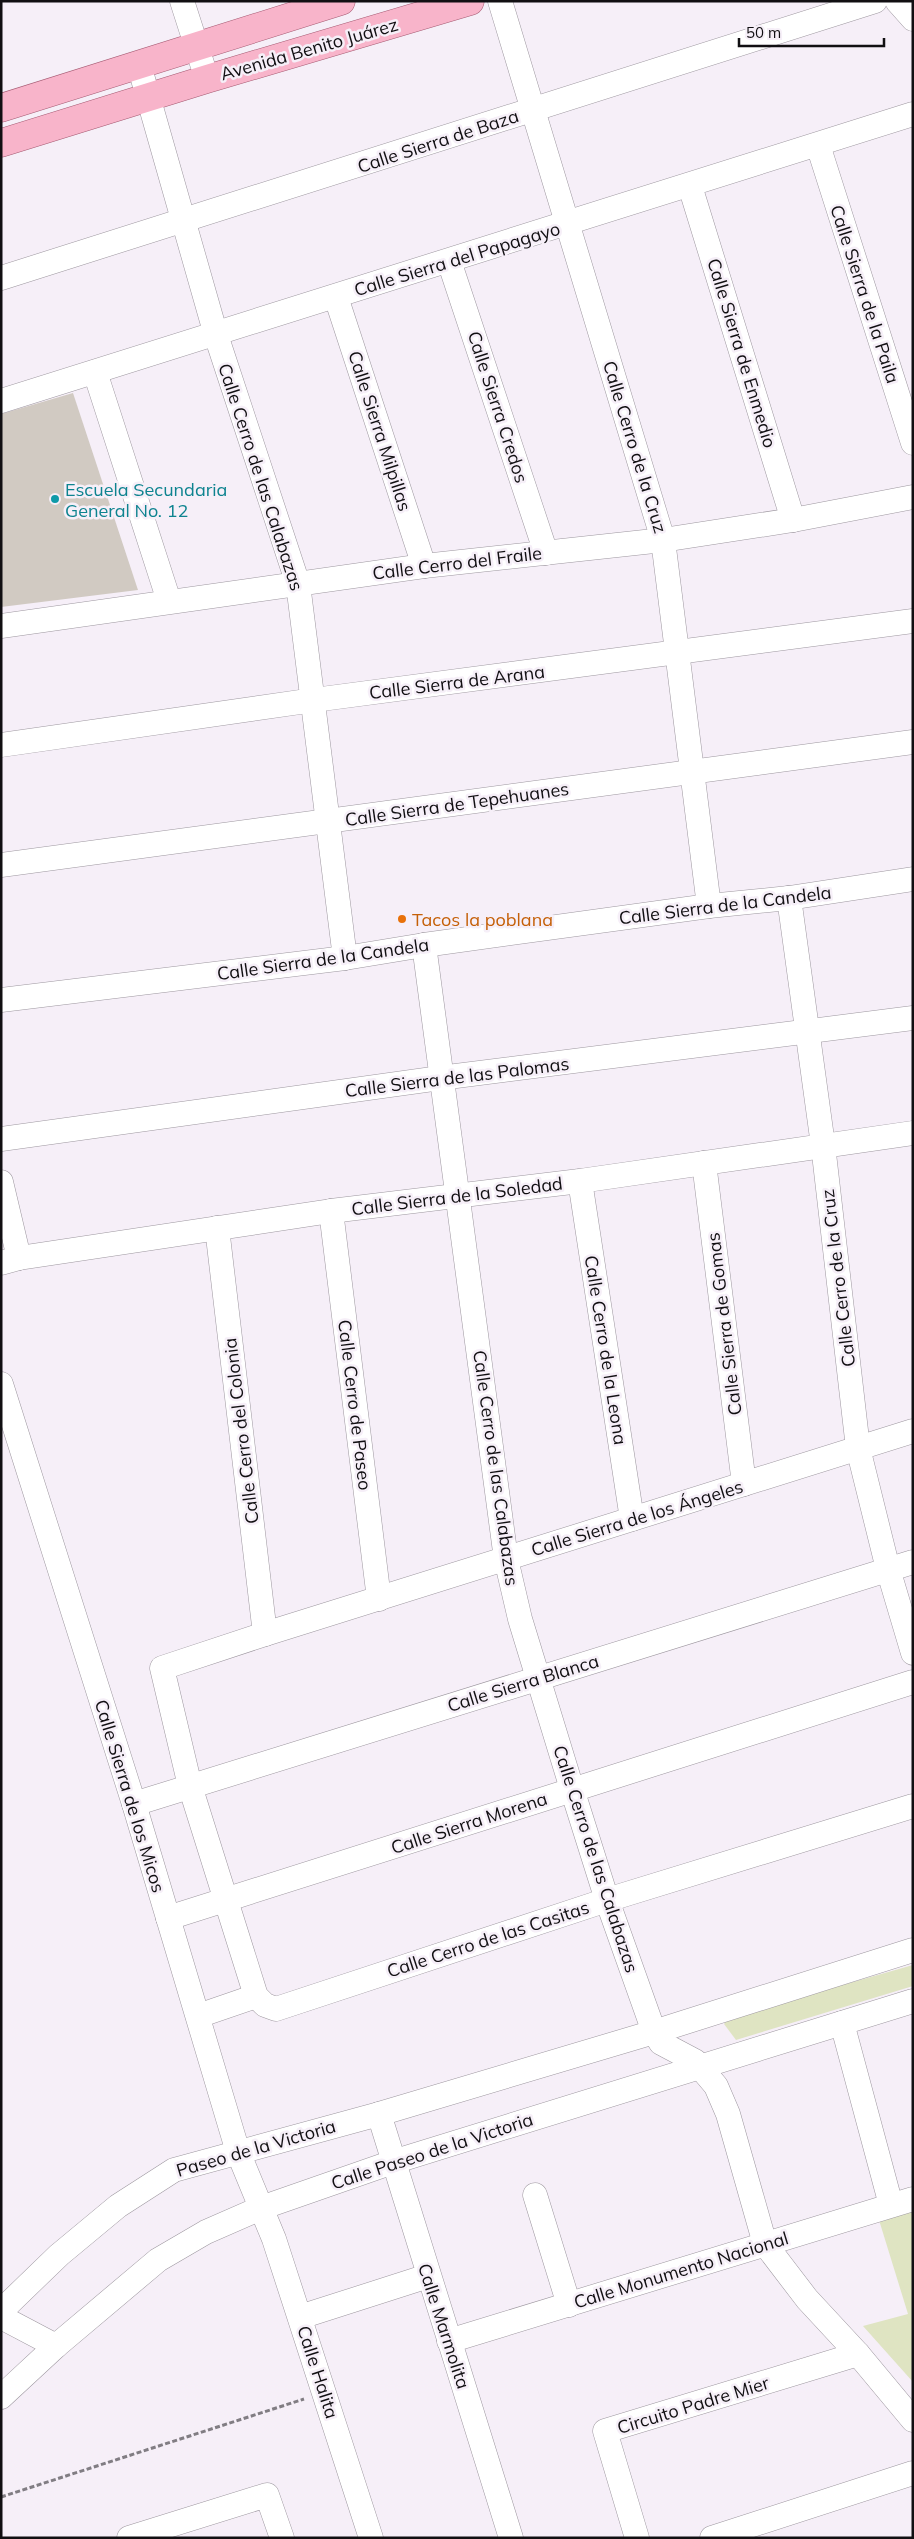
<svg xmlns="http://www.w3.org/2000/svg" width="914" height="2539" viewBox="0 0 914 2539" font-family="Mulish,sans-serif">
<rect width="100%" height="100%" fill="#f6eff8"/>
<g fill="#dfe4c2">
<path d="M913 1965V1986L736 2040 724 2024 729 2017Z"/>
<path d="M913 2211V2382L863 2326 908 2314 879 2220Z"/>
</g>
<path fill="#d1cac2" d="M73 393 138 590 1 607V414Z"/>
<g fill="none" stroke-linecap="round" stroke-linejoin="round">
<g stroke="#9d979f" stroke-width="25">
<g id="minor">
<path d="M182 1 207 79"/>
<path d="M500 1 663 540 709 906"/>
<path d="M897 1 913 19"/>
<path d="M139 65 216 335 298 584 345 958"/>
<path d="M818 145 913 443"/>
<path d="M690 186 793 520"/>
<path d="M449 261 546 553"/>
<path d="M1 278 875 1"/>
<path d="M336 297 424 566"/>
<path d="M95 372 169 601"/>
<path d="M1 401 913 114"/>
<path d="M1 626 424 566 663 540 793 520 913 497"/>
<path d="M1 745 314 700 913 621"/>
<path d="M1 865 913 742"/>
<path d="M789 898 823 1145 858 1448 888 1569 913 1653"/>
<path d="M424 945 506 1559 520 1619 572 1789 607 1900 654 2032 661 2043 695 2061 716 2086 728 2114 765 2244 807 2299 858 2354 913 2420"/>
<path d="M1 1000 345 958 424 945 709 906 789 898 913 879"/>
<path d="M1 1139 440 1078 913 1018"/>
<path d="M704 1163 744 1484"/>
<path d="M580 1181 632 1519"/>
<path d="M1 1182 19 1258"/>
<path d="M331 1211 379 1599"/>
<path d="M217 1228 265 1634"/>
<path d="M1 1263 19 1258 331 1211 580 1181 913 1133"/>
<path d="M1 1384 134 1804 238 2152 274 2239 371 2538"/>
<path d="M913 1431 265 1634 162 1668 190 1786 256 1996 265 2005 276 2009 607 1900 913 1806"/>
<path d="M134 1804 913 1562"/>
<path d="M168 1918 913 1682"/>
<path d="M198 2016 256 1996"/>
<path d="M842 2023 891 2205"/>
<path d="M379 2114 511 2538"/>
<path d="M535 2195 569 2305"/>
<path d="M1 2311 59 2255 118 2206 174 2170 379 2114 654 2032 913 1950"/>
<path d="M1 2317 56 2346"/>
<path d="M300 2317 428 2276"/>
<path d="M449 2341 913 2199"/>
<path d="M1 2397 56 2346 158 2260 206 2232 261 2208 393 2162 913 2001"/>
<path d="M129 2538 267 2495 282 2538"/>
<path d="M637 2538 605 2431 858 2354"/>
<path d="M712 2538 913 2473"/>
</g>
</g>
<g stroke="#a55a72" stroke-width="29">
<g id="major">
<path d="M1 108 341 1"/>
<path d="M1 143 207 79 470 1"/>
</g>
</g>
<path stroke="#817d83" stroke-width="3" stroke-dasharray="5 2.5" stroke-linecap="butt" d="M1 2497 304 2399"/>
<use href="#minor" stroke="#fff" stroke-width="24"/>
<use href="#major" stroke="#f8b4ca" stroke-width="28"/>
</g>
<circle fill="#0f9aa8" stroke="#f6eff8" stroke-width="2" cx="55" cy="499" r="5"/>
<circle fill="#e8710a" stroke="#f6eff8" stroke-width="2" cx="402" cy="919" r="5"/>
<g text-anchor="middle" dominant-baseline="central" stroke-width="5" stroke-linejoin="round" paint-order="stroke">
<g font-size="18" fill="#110f12" stroke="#f6eff8">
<text transform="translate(309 49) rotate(-16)">Avenida Benito Juárez</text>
<text transform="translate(438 141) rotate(-18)">Calle Sierra de Baza</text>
<text transform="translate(457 259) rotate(-17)">Calle Sierra del Papagayo</text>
<text transform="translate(865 294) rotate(72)">Calle Sierra de la Paila</text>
<text transform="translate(742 353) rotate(73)">Calle Sierra de Enmedio</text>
<text transform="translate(498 407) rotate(72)">Calle Sierra Credos</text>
<text transform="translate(380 431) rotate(72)">Calle Sierra Milpillas</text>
<text transform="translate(635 447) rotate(73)">Calle Cerro de la Cruz</text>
<text transform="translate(261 477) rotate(72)">Calle Cerro de las Calabazas</text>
<text transform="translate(457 563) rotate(-7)">Calle Cerro del Fraile</text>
<text transform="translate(457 682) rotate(-7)">Calle Sierra de Arana</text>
<text transform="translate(457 804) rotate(-8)">Calle Sierra de Tepehuanes</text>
<text transform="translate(725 905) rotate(-7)">Calle Sierra de la Candela</text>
<text transform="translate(323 959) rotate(-8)">Calle Sierra de la Candela</text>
<text transform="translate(457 1077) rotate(-7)">Calle Sierra de las Palomas</text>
<text transform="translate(457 1196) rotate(-7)">Calle Sierra de la Soledad</text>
<text transform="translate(838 1278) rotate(-97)">Calle Cerro de la Cruz</text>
<text transform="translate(724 1324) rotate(-97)">Calle Sierra de Gomas</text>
<text transform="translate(606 1350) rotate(81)">Calle Cerro de la Leona</text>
<text transform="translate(355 1405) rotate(83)">Calle Cerro de Paseo</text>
<text transform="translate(241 1431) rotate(-97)">Calle Cerro del Colonia</text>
<text transform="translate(496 1468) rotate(82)">Calle Cerro de las Calabazas</text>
<text transform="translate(637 1518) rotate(-17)">Calle Sierra de los Ángeles</text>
<text transform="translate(523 1683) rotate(-17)">Calle Sierra Blanca</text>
<text transform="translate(130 1796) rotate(73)">Calle Sierra de los Micos</text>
<text transform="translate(469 1823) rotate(-18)">Calle Sierra Morena</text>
<text transform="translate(596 1859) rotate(72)">Calle Cerro de las Calabazas</text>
<text transform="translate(488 1939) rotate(-18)">Calle Cerro de las Casitas</text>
<text transform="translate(256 2148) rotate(-16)">Paseo de la Victoria</text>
<text transform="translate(432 2151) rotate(-18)">Calle Paseo de la Victoria</text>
<text transform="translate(681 2270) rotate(-17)">Calle Monumento Nacional</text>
<text transform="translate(444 2326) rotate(72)">Calle Marmolita</text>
<text transform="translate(318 2372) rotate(72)">Calle Halita</text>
<text transform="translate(693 2405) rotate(-17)">Circuito Padre Mier</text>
</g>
<g font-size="18" fill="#0d838f" stroke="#f6eff8" text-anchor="start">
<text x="65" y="489">Escuela Secundaria<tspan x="65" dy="21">General No. 12</tspan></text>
</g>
<g font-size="18" fill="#c56008" stroke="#f6eff8" text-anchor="start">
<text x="412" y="919">Tacos la poblana</text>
</g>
</g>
<rect width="914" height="2539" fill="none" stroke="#110f12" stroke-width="5"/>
<path d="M739 38v8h145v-8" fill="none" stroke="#110f12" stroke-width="2.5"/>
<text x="746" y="38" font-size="15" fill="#110f12" stroke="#f6eff8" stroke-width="4" paint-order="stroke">50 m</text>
</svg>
